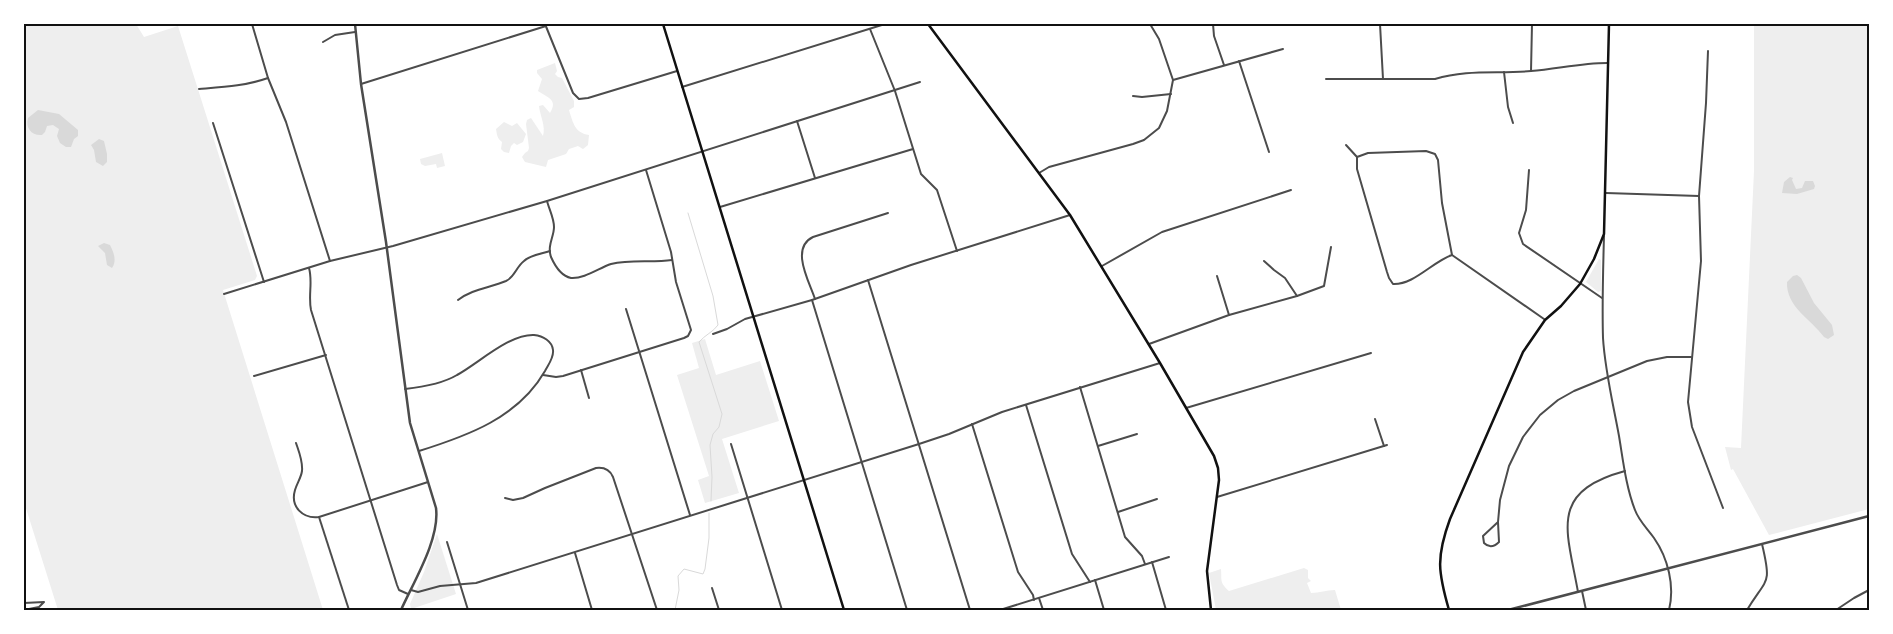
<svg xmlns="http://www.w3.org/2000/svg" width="1893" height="634" viewBox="0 0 1893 634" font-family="'Source Serif 4',serif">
<rect width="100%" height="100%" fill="#fff"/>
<g fill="#eee">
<path d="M24 24H136L144 37 178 26 257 276 255 280 223 290 323 610H58L24 502Z"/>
<path d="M1754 24H1869V509L1769 535 1733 469 1731 470 1725 447 1741 448 1754 171Z"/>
<path d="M555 63 557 71 555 74 558 77 562 78 574 101V107L569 110C573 123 575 133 589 135L588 145 583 149 578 146 569 149 566 154 548 160 546 167 525 162 522 157 525 153 528 151 529 148 526 124 527 120 531 118 543 136C546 126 540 116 539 106L543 105 550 113C559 99 546 97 538 91L542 79 537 73V70Z"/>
<path d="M504 122 512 126 517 123 526 134 523 142 517 145 514 143 511 146 509 153 504 152 501 149 502 142C497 138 497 135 496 129Z"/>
<path d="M442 153 445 166 437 168 436 164 425 166 421 164 420 159Z"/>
<path d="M1599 259 1601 260V291L1598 292 1586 282Z"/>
<path d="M705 339 716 375 760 361 779 421 722 439 739 493 705 503 698 480 709 476 677 375 699 368 692 343Z"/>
<path d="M437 534 456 594 411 609 410 604 424 572Z"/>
<path d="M1304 568 1308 570V578L1311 581 1307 583 1311 593C1320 593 1326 590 1335 590L1341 610H1216L1209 573 1221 569C1222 580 1219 582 1229 591Z"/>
</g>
<g fill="#d9d9d9">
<path d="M38 110 59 114 78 130V136L74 139 71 147H66L60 143 57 136 59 129 53 125 47 126 45 132 42 135C32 136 25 128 28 118Z"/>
<path d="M99 139 104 141 107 154V162L103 166 96 162 94 150 91 145Z"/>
<path d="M1790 177 1793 178 1792 180 1796 189 1802 188 1805 181H1813L1815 186 1814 189 1797 194 1782 193 1784 182Z"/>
<path d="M104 243 110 245C114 253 117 261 112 268L107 265 105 253 98 246Z"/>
<path d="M1797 275 1801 278 1814 303 1832 325 1834 335 1828 339 1824 337C1811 319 1786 307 1787 282L1793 276Z"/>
</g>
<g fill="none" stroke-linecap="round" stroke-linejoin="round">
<g stroke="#d9d9d9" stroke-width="1">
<path d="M688 213 713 296 718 325C713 332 705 335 699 342L722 414 719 427 713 434 710 445 712 477 711 501"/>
<path d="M675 610 679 590 678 576 684 569 703 574 705 569 709 538V513"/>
</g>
<g stroke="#4c4c4c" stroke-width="2">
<path d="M252 24 268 78 286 122 330 261"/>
<path d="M545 24 573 93 579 99 588 98 677 71"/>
<path d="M1213 24 1214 36 1224 65"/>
<path d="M1380 24 1383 79"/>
<path d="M870 29 895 91 921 174 937 190 957 251"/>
<path d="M323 42 335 35 355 32"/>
<path d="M1708 51 1706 103 1699 196 1701 261 1688 402 1692 427 1723 508"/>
<path d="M1239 61 1269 152"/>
<path d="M1531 71 1532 24"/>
<path d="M1504 72 1508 107 1513 123"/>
<path d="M1326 79H1435C1467 69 1498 74 1531 71 1557 69 1581 63 1607 63"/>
<path d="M1173 80 1283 49"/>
<path d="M361 84 546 26"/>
<path d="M682 87 885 24"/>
<path d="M199 89C224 87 245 86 268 78"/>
<path d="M1133 96 1142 97 1171 94"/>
<path d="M797 121 815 178"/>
<path d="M213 123 264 282"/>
<path d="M1346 145 1357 157"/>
<path d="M1426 151 1435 154 1438 160 1442 203 1452 255C1432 262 1414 285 1393 284L1389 278 1387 272 1357 169V157L1368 153Z"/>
<path d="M1529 170 1526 210 1519 233 1523 244 1602 298"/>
<path d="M1039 173 1049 167 1133 144 1144 140 1159 128 1167 111 1173 80 1159 39 1150 24"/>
<path d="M1606 193 1699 196"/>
<path d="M547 201C549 209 554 218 554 227 554 237 547 245 551 257 555 266 561 276 571 278 584 279 599 268 611 264 631 259 652 263 672 260"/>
<path d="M720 207 913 149"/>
<path d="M1604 236C1603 270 1602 304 1603 338 1605 371 1613 403 1619 436 1623 460 1626 487 1635 510 1639 521 1647 528 1654 538 1668 558 1675 586 1669 610"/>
<path d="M1452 255 1544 319"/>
<path d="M1264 261 1274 270 1285 278 1297 296"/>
<path d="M1102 266 1162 232 1291 190"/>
<path d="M309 268C313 282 308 295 311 310L397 585 399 590 408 594"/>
<path d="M1217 276 1229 315"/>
<path d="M868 280 970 610"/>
<path d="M224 294 330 261 393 246 547 201 920 82"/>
<path d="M815 299C809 281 790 248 813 237L888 213"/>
<path d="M458 300C472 289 489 288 506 281 515 277 516 267 524 261 530 255 541 254 550 251"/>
<path d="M812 300 907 610"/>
<path d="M626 309 690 515"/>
<path d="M713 334 727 329 745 319 812 300 911 265 1070 215"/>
<path d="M1149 344 1229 315 1297 296 1324 286 1331 247"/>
<path d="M581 370 589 398"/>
<path d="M543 375 556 377 563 376 684 338 688 336 691 330 676 282 671 252 646 170"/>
<path d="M254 376 326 355"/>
<path d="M1080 387 1125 537 1142 556 1145 564"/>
<path d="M405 389C423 387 442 384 457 375 479 363 509 334 534 335 543 336 552 341 553 350 554 358 548 365 545 371 518 418 467 436 419 451"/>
<path d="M1026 405 1072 554 1090 582"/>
<path d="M1186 408 1371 353"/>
<path d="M1375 419 1384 446"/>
<path d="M972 424 1018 572 1033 595 1034 600"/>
<path d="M296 443C299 452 303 461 302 471 301 478 297 483 295 490 290 507 303 519 319 517L428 482"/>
<path d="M731 444 782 610"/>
<path d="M1098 446 1137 434"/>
<path d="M1217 497 1387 445"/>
<path d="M505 498 513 500 523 498 545 488 596 468C604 467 610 470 613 477L657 610"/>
<path d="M1118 512 1157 499"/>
<path d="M319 517 349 610"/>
<path d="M1498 522 1483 536 1484 543C1489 548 1494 547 1499 542L1498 522 1500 500 1509 466 1523 437 1540 415 1558 400 1574 391 1647 361 1667 357H1691"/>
<path d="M447 542 468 610"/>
<path d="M575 553 592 610"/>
<path d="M1152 562 1166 610"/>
<path d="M1095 580 1104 610"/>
<path d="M712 588 719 610"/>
<path d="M411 590 418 592 440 586 476 583 919 444 949 434 1002 412 1160 363"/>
<path d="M1582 591 1586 610"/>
<path d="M1578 592C1567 530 1548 492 1625 471"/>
<path d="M1039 598 1043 610"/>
<path d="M24 603 44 602 39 607 24 610"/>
<path d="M1000 610 1169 557"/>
<path d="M1747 610C1767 577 1772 586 1762 544"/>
<path d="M1836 610 1854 598 1869 590"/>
</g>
<g stroke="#4c4c4c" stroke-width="2.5">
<path d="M355 24 361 84 386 242 410 423 436 508C440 539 414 581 401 610"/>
<path d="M1508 610 1869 516"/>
</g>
<g stroke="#111" stroke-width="2.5">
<path d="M663 24 844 610"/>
<path d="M928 24 1070 215 1160 363 1214 456 1218 468 1219 480 1207 571 1211 610"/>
<path d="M1449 610C1438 572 1436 557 1450 519L1523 352 1545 320 1561 306 1580 284 1594 259 1604 234 1609 24"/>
</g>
</g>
<rect width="1893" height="634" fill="none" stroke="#ffffff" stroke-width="50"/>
<rect x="25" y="25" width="1843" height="584" fill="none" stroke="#111" stroke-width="2"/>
</svg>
